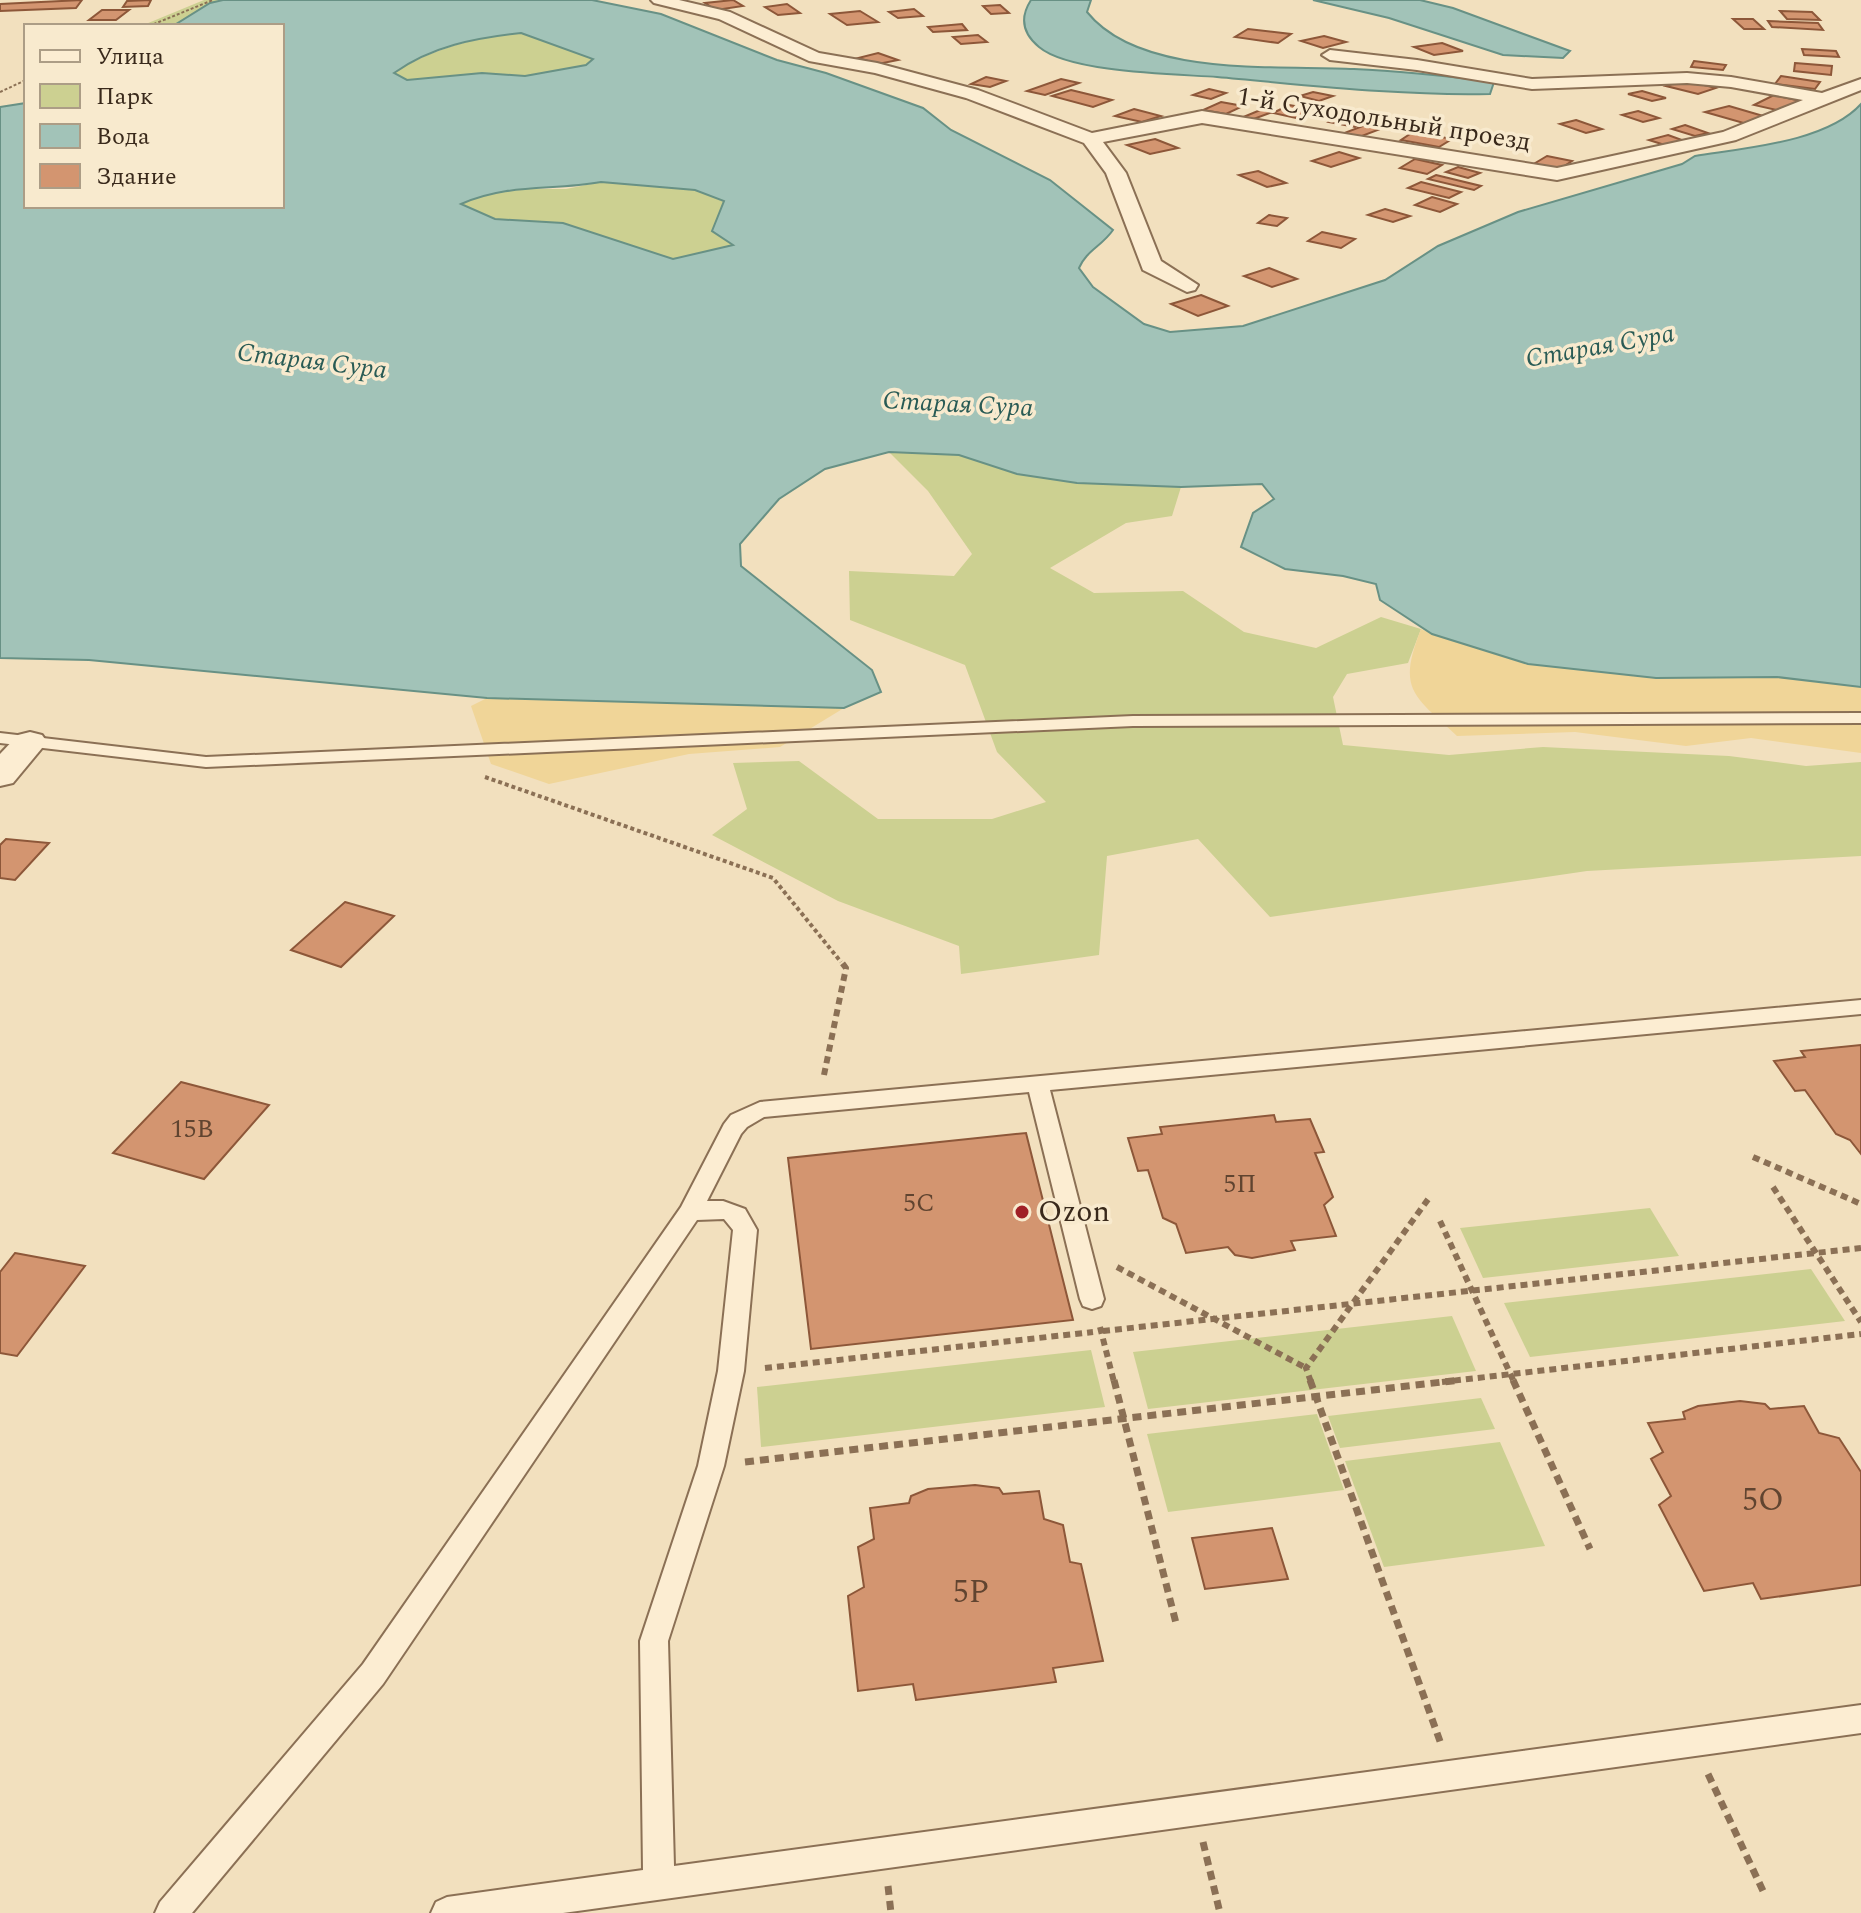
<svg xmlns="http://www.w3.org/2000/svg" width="1861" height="1913" viewBox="0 0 1861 1913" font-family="Spectral,serif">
<rect width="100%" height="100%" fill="#f2e0be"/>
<g fill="#ccd091">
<path d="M204 0H223L210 3 173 26H141Z"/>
<path d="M521 33 594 59 586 65 525 76 482 74 407 80 393 73C435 48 473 38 521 33Z"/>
<path d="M601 182 695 190 725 202 734 245 673 259 563 223 495 219 460 203 506 189H566Z"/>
<path d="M889 452 959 455 1017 474 1077 483 1181 487 1172 516 1126 523 1050 568 1094 593 1183 591 1244 632 1316 648 1381 617 1421 629 1408 663 1347 674 1333 697 1343 745 1449 755 1543 747 1729 756 1806 766 1861 762V856L1587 871 1270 917 1198 839 1107 856 1099 955 961 974 959 946 838 901 712 835 747 809 733 763 799 761 878 819H992L1046 802 997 752 965 665 850 620 849 571 954 576 972 554 928 491Z"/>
<path d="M1650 1208 1679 1256 1483 1278 1460 1228Z"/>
<path d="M1811 1269 1845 1321 1530 1357 1504 1303Z"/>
<path d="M1452 1316 1476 1371 1148 1409 1133 1352Z"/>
<path d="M1091 1350 1105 1407 761 1447 757 1387Z"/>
<path d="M1481 1398 1495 1429 1340 1448 1328 1416Z"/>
<path d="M1317 1414 1344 1490 1168 1512 1147 1434Z"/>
<path d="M1500 1442 1545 1546 1384 1567 1345 1461Z"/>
</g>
<g fill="#f0d598">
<path d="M1421 629 1432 634 1861 687V753L1751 738 1686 746 1575 732 1457 736C1413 695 1397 690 1421 629Z"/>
<path d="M487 698 844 708 780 747 689 754 549 784 491 764 471 706Z"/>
</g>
<g fill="#a2c3b8" stroke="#689185" stroke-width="2" fill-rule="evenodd">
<path d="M223 0H592L661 14 777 60 826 73 923 108 951 130 1050 180 1113 230C1102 246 1086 251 1079 268L1093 287 1144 324 1170 332 1243 326 1385 280 1438 246 1518 212 1682 164 1695 156C1745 148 1827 142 1861 104V687L1777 677 1656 678 1528 664 1432 634 1380 600 1376 584 1343 576 1285 569 1241 547 1253 513 1274 499 1262 484 1181 487 1077 483 1017 474 959 455 889 452 825 469 779 499 740 544 741 566 872 670 881 692 844 708 487 698 89 660 0 658V107L26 103V206H282V26H173L210 3ZM521 33 593 59 586 65 525 76 482 73 407 80 394 73C432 46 475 38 521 33ZM601 182 695 190 724 201 712 231 733 245 673 259 563 223 495 219 461 204C509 183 551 191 601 182Z"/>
<path d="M1031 0H1091L1087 12C1140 78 1276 65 1354 69 1401 71 1447 76 1494 82L1490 94C1398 96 1308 85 1217 77 1176 74 1070 73 1039 47 1022 33 1020 17 1031 0Z"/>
<path d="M1313 0H1420L1453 8 1570 51 1563 58 1503 55 1389 18Z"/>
</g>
<g fill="#d39570" stroke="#8d5739" stroke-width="2">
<path d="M82 0 76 8 0 11V4Z"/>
<path d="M151 0 148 6 123 7 127 1Z"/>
<path d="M733 0 743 6 716 10 705 3Z"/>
<path d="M787 4 800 13 778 15 765 7Z"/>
<path d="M1000 5 1009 13 991 14 983 6Z"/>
<path d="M914 9 923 16 898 18 889 12Z"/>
<path d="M102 10H129L116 20H89Z"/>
<path d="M860 11 878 22 847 25 830 14Z"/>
<path d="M1780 11 1812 12 1820 20 1787 19Z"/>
<path d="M1733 19H1753L1764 29H1744Z"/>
<path d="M1768 21 1818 23 1823 30 1772 27Z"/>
<path d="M962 24 967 30 933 32 928 27Z"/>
<path d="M1248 29 1291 34 1278 43 1235 37Z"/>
<path d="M978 35 987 42 961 44 953 37Z"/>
<path d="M1324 36 1346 42 1323 48 1301 41Z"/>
<path d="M1442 43 1463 51 1434 55 1414 47Z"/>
<path d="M1802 49 1836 51 1839 57 1804 55Z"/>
<path d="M878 53 898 60 878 64 858 58Z"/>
<path d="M1694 61 1726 65 1723 70 1691 67Z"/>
<path d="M1795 63 1832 66 1831 75 1794 71Z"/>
<path d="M1781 76 1820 82 1815 89 1775 84Z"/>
<path d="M986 77 1006 81 990 87 971 84Z"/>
<path d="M1061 79 1079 83 1045 95 1027 91Z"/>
<path d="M1684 80 1716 88 1698 94 1666 86Z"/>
<path d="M1209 89 1226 93 1211 99 1193 95Z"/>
<path d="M1071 90 1112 100 1093 107 1052 96Z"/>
<path d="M1642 91 1666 98 1652 101 1628 94Z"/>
<path d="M1313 92 1333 96 1319 101 1300 96Z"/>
<path d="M1774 95 1806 102 1786 112 1754 105Z"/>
<path d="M1221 102 1243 106 1226 114 1203 110Z"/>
<path d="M1289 105 1312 109 1296 118 1273 113Z"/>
<path d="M1729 106 1770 118 1747 124 1705 112Z"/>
<path d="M1265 108 1275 111 1251 120 1241 118Z"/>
<path d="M1134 109 1161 116 1142 122 1115 116Z"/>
<path d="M1638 111 1659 118 1643 122 1622 115Z"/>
<path d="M1344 114 1370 119 1355 127 1329 122Z"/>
<path d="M1576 120 1602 129 1586 133 1560 124Z"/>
<path d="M1368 124 1383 128 1354 139 1339 135Z"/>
<path d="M1685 125 1708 133 1695 136 1672 129Z"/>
<path d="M1413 132 1452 139 1439 147 1401 140Z"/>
<path d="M1668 135 1690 143 1671 147 1649 140Z"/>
<path d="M1155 139 1178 148 1150 154 1127 145Z"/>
<path d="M1339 152 1359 158 1331 167 1312 161Z"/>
<path d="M1547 156 1572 161 1558 170 1532 165Z"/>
<path d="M1415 159 1442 165 1427 174 1400 168Z"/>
<path d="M1458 167 1480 173 1468 178 1446 172Z"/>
<path d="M1258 171 1286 183 1267 187 1239 175Z"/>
<path d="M1436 175 1481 186 1474 190 1428 179Z"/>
<path d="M1421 182 1461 192 1449 198 1408 188Z"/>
<path d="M1432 197 1457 204 1440 212 1415 205Z"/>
<path d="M1385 209 1410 216 1393 222 1368 215Z"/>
<path d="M1269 215 1287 218 1277 226 1258 223Z"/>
<path d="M1322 232 1355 239 1341 248 1308 241Z"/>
<path d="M1269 268 1297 279 1272 287 1244 276Z"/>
<path d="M1201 295 1228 306 1198 316 1171 304Z"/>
<path d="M6 839 49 843 15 880 0 878V845Z"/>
<path d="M345 902 394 916 341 967 291 950Z"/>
<path d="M1861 1045V1154L1850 1140 1836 1134 1805 1090 1795 1091 1774 1061 1805 1057 1801 1051Z"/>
<path d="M181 1082 269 1105 204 1179 113 1153Z"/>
<path d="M1274 1115 1276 1122 1310 1119 1324 1152 1315 1153 1333 1197 1324 1205 1336 1236 1291 1241 1295 1250 1252 1258 1235 1255 1228 1247 1186 1253 1176 1224 1163 1218 1148 1170 1138 1171 1128 1138 1162 1134 1160 1127Z"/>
<path d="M1026 1133 1073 1320 811 1349 788 1158Z"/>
<path d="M15 1253 85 1266 17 1356 0 1353V1272Z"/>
<path d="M1740 1401 1765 1404 1770 1409 1804 1406 1819 1433 1839 1438 1861 1472V1585L1761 1599 1753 1583 1704 1591 1659 1505 1671 1496 1651 1459 1663 1452 1648 1423 1685 1419 1683 1412 1698 1406Z"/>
<path d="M975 1485 999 1488 1003 1494 1039 1491 1044 1519 1063 1525 1070 1562 1081 1564 1103 1661 1053 1668 1056 1682 916 1700 913 1684 858 1691 848 1596 864 1587 858 1547 874 1539 870 1508 909 1503 911 1496 928 1489Z"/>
<path d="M1272 1528 1288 1579 1205 1589 1192 1538Z"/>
</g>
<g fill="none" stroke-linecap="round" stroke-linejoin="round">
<g stroke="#8b7055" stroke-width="4">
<g id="service">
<path d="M1861 713V723L1133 726 206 767 0 743V733L206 757 1133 716Z"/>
<path d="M1861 1000V1014L1050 1090 1104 1299 1101 1306 1092 1309 1083 1306 1080 1299 1029 1092 764 1117 747 1127 741 1134 707 1201H723L745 1209 757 1230 744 1371 724 1466 668 1641 674 1866 1861 1705V1733L563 1913H431L436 1902 447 1897 643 1870 640 1641 698 1466 718 1371 733 1230 724 1219 697 1220 383 1684 192 1913H155L160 1902 363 1664 681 1207 724 1124 731 1115 760 1102Z"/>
</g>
</g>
<g stroke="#8b7055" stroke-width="4">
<g id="minor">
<path d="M651 0H679L730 12 819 53 877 63 978 90 1092 133 1202 111 1557 168 1723 132 1803 100 1731 87 1687 83 1532 89 1417 70 1330 60 1322 55 1330 50 1417 60 1532 79 1687 73 1731 77 1822 93 1861 79V90L1736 140 1557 180 1202 123 1103 142 1126 173 1161 261 1198 285 1195 290 1187 292 1143 270 1106 173 1084 143 966 98 875 73 809 61 719 19 654 3Z"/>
<path d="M30 732 42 735 47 742 13 783 0 786V754L18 735Z"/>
</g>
</g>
<g stroke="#8b7055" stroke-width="2" stroke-dasharray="3 2" stroke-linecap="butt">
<path d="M149 26 213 0"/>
<path d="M0 92 26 80"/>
</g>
<path stroke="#8b7055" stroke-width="4" stroke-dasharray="4 3" stroke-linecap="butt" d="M485 777 773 878 841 962"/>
<g stroke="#8b7055" stroke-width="6" stroke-dasharray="7 5" stroke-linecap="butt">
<path d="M824 1075 846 968 840 960"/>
<path d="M1753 1157 1861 1204"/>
<path d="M1773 1187 1861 1322"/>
<path d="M1440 1221 1514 1382"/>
<path d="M1117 1267 1306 1368"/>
<path d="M1100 1327 1114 1382"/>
<path d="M1103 1331 1861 1248"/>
<path d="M765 1368 1093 1332"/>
<path d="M1311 1382 1306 1368 1429 1198"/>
<path d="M1442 1382 1861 1334"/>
</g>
<g stroke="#8b7055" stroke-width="7" stroke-dasharray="9 6" stroke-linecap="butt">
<path d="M1114 1380 1176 1623"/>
<path d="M1310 1380 1441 1744"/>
<path d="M1513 1380 1590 1549"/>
<path d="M745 1462 1460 1380"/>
<path d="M1708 1774 1764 1893"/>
<path d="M1203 1842 1220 1913"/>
<path d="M888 1886 891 1913"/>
</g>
<use href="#service" fill="#fcedd2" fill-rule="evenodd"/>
<use href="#minor" fill="#fcedd2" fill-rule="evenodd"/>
</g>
<circle fill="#a02026" stroke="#f8eace" stroke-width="3" cx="1022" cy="1212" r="8"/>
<g text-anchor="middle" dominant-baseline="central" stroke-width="7" stroke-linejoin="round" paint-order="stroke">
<g font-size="26" fill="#39291b" stroke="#f8eace">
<text transform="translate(1384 119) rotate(9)">1-й Суходольный проезд</text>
</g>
<g font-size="26" font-style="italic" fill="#295b55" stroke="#f8eace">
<text transform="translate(1600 346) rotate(-10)">Старая Сура</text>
<text transform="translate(312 361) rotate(7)">Старая Сура</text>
<text transform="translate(958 404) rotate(3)">Старая Сура</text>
</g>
<g font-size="26" fill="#604430">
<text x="192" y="1129">15В</text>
<text x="1240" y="1184">5П</text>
<text x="919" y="1203">5С</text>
</g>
<g font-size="30" fill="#39291b" stroke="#f8eace" text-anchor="start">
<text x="1038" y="1212">Ozon</text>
</g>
<g font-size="32" fill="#604430">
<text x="1763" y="1500">5О</text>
<text x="971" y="1592">5Р</text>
</g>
</g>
<rect x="24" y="24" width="260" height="184" fill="#f8eace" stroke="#ac9d86" stroke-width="2"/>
<rect x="40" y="50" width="40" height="12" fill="#fcedd2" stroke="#ac9d86" stroke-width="2"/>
<text x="96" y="64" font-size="24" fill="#39291b">Улица</text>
<rect x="40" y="84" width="40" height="24" fill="#ccd091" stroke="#ac9d86" stroke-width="2"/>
<text x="96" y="104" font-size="24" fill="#39291b">Парк</text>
<rect x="40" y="124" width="40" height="24" fill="#a2c3b8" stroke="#ac9d86" stroke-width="2"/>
<text x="96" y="144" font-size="24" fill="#39291b">Вода</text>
<rect x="40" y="164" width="40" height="24" fill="#d39570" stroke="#ac9d86" stroke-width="2"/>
<text x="96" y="184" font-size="24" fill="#39291b">Здание</text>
</svg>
